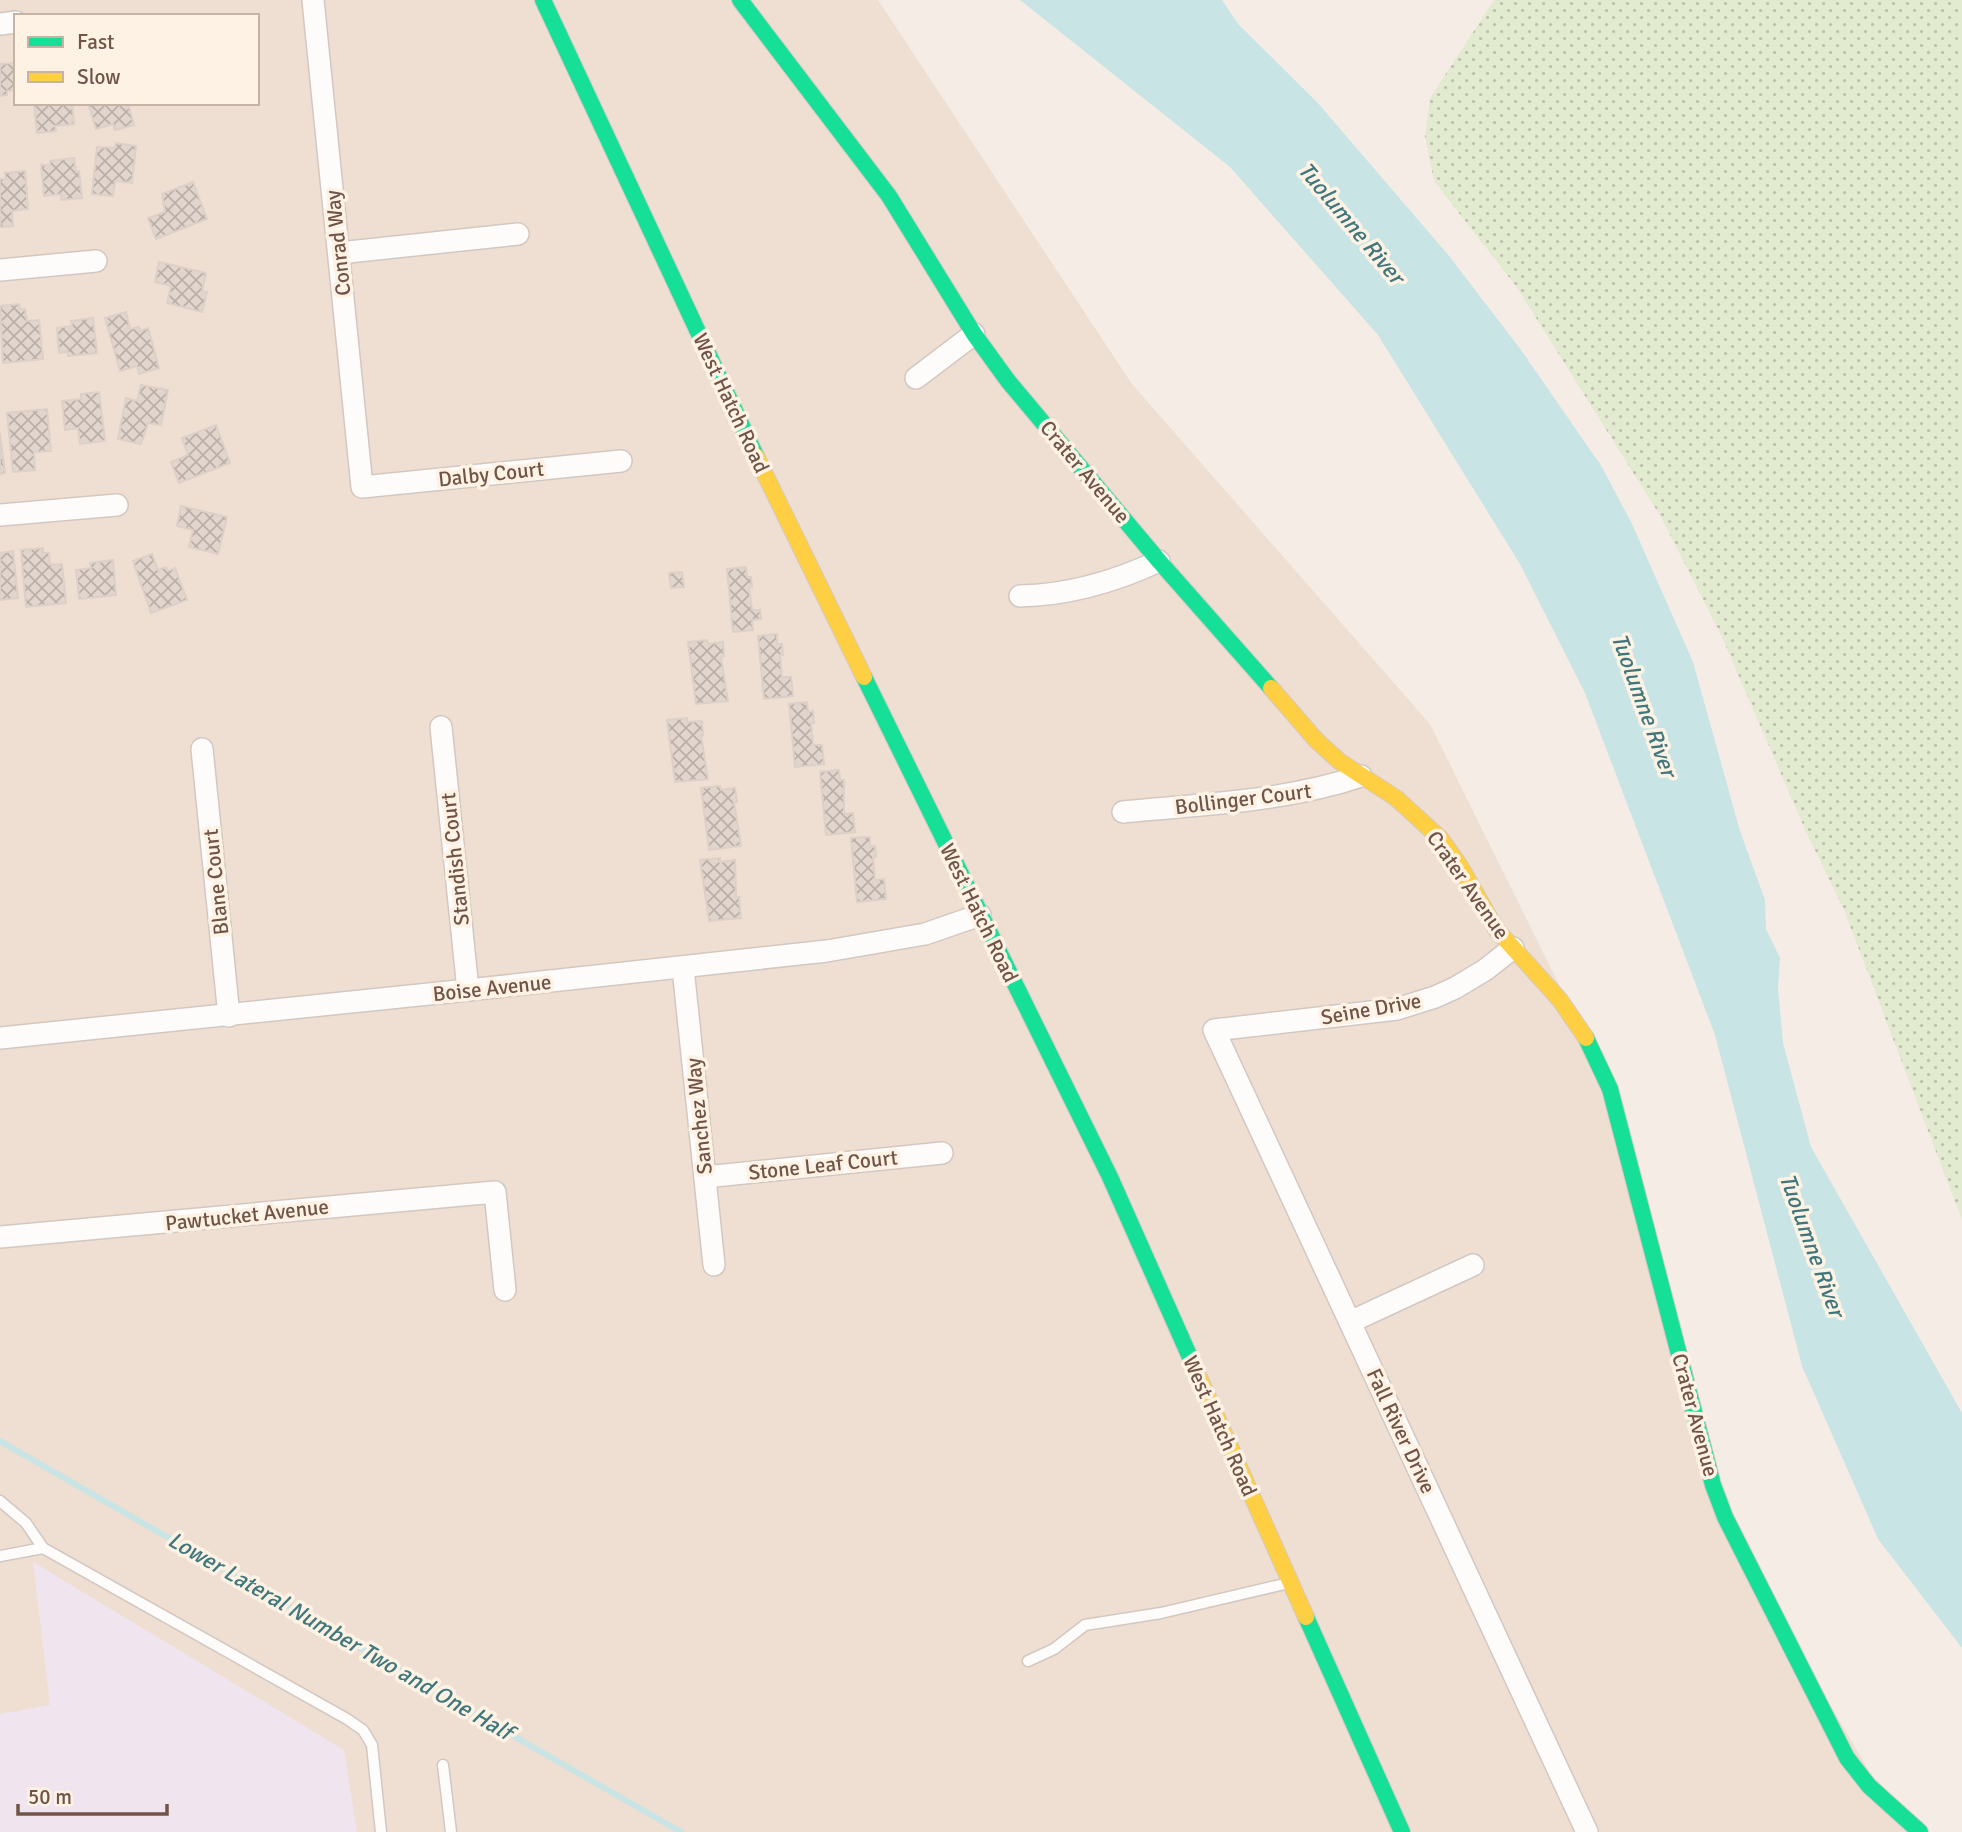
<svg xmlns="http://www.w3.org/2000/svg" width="1962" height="1832" viewBox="0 0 1962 1832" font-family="Signika,sans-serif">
<defs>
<pattern id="grass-dots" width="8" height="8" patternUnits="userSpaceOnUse" patternTransform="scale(1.75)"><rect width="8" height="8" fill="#e2ead0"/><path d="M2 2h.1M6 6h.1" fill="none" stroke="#bcc0ab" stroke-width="1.8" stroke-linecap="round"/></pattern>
<pattern id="building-cross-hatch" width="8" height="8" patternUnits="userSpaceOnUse" patternTransform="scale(1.75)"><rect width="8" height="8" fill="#e1d5cd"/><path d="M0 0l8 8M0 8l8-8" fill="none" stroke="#bbafa8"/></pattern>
</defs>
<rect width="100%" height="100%" fill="#f5ede5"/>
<path fill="#eedfd2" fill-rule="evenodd" d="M0 0H878L1132 384 1430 724 1622 1112 1721 1519 1882 1793 1922 1832H0ZM16 16H257V103H16Z"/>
<path fill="#f0e4ef" d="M33 1562 344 1750 357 1832H0V1714L50 1705Z"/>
<path fill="url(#grass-dots)" d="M1494 0H1962V1220L1844 910 1807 834 1721 635 1661 517 1516 286 1434 181 1425 136 1430 98Z"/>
<path fill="#c8e4e4" d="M1020 0H1222L1238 24 1317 102 1450 257 1521 350 1602 467 1632 524 1693 662 1740 831 1765 900 1766 929 1780 958 1778 987 1783 1043 1811 1147 1962 1413V1648L1878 1539 1802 1366 1715 1035 1585 693 1520 564 1378 335 1230 167Z"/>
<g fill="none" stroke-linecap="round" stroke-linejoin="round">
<path stroke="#c8e4e4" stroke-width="6" d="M0 1441 681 1832"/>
</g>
<g fill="url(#building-cross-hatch)" stroke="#ddd0c8" stroke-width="2">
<path d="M14 63 16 90 7 91V95L0 96V64Z"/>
<path d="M34 103H72L74 124 55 126 56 131 37 133Z"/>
<path d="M88 103H128L134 125 115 130 113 124 96 129Z"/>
<path d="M116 143 136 146 132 183 115 181 113 196 92 194 97 147 115 148Z"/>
<path d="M74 158 76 172 79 171 82 198 61 200V194L44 196 41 165H50V161Z"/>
<path d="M25 171 28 209 12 211 13 226 0 227V179H6L5 173Z"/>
<path d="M193 182 207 219 156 239 148 218 165 212 162 194Z"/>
<path d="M159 262 206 273 202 291 207 292 202 312 167 303 171 286 155 282Z"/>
<path d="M19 304 20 309H25L27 321 39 320 43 359 3 363 0 306Z"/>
<path d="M126 312 130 329 139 327 140 331 148 328 159 368 139 374 137 366 120 371 105 318Z"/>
<path d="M93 318 97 353 68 356V352L59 353 57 328 72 326 71 321Z"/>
<path d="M141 385 168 390 161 425 148 423 141 444 118 439 126 398 137 401Z"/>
<path d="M99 392 105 441 80 444 78 428 65 430 62 401 81 399V394Z"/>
<path d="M47 409 51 451 34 452 35 470 13 472 7 413Z"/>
<path d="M216 425 230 463 179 483 171 462 188 455 182 438Z"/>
<path d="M0 433 5 473 0 474Z"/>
<path d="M181 506 227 517 218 554 189 547 193 530 177 526Z"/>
<path d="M43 548V553H49L50 565 62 564 66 603 26 607 21 550Z"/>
<path d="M13 551 18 598 0 600V553Z"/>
<path d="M152 554 158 570 166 567 168 571 175 568 187 600 151 613 133 561Z"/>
<path d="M113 560 116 595 79 599 76 570 91 568 90 563Z"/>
<path d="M746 567 747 577H751L752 587 749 588 752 610H760L761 619 752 620 753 630 733 632 727 569Z"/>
<path d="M682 572 684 587 671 588 669 573Z"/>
<path d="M777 634V644H782L783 655H780L782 677H791L793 696 764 699 758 636Z"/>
<path d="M707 640 708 644 723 642 724 656 721 657 728 701 696 704 688 642Z"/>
<path d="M807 702 808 712 813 711 814 723H811L813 745H822L824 764 795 767 789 704Z"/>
<path d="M687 718V722L702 721 703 735H701L708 779 675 782 667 720Z"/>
<path d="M839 770 840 780H844V814L853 813 855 832 826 835 820 772Z"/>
<path d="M720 786 721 790 735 788 737 802H734L741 846 709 850 701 788Z"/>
<path d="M870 837V847L875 846 876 857 873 858 875 880 884 879 886 899 857 902 851 838Z"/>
<path d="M720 858V862L735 860 736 897H739L741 918 709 921 700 860Z"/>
</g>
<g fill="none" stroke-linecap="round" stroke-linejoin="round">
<g stroke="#d3c8c1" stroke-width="13">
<g id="lane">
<path d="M0 1501 26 1523 43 1548 347 1719 363 1730 372 1745 381 1832"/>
<path d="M0 1556 43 1548"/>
<path d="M1028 1661 1054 1649 1085 1625 1161 1613 1289 1583"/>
<path d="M443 1765 451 1832"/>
</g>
</g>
<g stroke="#d3c8c1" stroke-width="24">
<g id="street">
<path d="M313 0 362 487 621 461"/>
<path d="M0 24 16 22"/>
<path d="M339 253 518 234"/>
<path d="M0 270 96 261"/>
<path d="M916 378 974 334"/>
<path d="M0 515 117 505"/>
<path d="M1020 596C1070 595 1114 582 1159 561"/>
<path d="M441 727 468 990"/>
<path d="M202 749 229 1016"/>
<path d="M1123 812C1204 804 1283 802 1361 776"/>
<path d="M1513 948 1485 970 1455 988 1435 997 1397 1009 1214 1030 1587 1832"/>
<path d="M683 968 714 1265"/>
<path d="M0 1038 468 990 827 951 925 934 980 915"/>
<path d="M705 1177 942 1153"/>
<path d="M0 1237 495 1192 505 1290"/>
<path d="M1350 1322 1473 1265"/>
</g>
</g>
<g stroke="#d5c9c2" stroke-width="18">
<g id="fast">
<path d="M543 0 756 456"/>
<path d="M740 0 889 196 974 334 1008 381 1159 561 1271 688"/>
<path d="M864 677 1110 1177 1193 1364"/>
<path d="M1586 1038 1610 1089 1713 1485 1725 1517 1847 1758 1869 1786 1920 1832"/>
<path d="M1306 1617 1402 1832"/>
</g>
</g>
<g stroke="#d5c9c2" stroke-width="18">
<g id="slow">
<path d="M756 456 864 677"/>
<path d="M1271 688 1316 740 1339 761 1396 798 1441 839 1460 866 1496 929 1560 1000 1586 1038"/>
<path d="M1193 1364 1306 1617"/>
</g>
</g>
<use href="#lane" stroke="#fefcfb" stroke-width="10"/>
<use href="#street" stroke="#fefcfb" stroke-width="21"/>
<use href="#fast" stroke="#16e098" stroke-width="16"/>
<use href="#slow" stroke="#ffcf43" stroke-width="16"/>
</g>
<g text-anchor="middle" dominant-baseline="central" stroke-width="7" stroke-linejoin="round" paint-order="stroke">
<g font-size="21" fill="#705448" stroke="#fef2e5">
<text transform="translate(338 243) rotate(-96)">Conrad Way</text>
<text transform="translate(731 403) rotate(65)">West Hatch Road</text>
<text transform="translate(1085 472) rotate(50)">Crater Avenue</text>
<text transform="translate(491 474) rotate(-6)">Dalby Court</text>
<text transform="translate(1243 799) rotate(-7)">Bollinger Court</text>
<text transform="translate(455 859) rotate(-96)">Standish Court</text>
<text transform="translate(216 882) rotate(-96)">Blane Court</text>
<text transform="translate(1468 885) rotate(55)">Crater Avenue</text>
<text transform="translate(979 913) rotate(64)">West Hatch Road</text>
<text transform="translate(492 988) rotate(-6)">Boise Avenue</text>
<text transform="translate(1371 1009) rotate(-10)">Seine Drive</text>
<text transform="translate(699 1116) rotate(-96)">Sanchez Way</text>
<text transform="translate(823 1165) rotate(-6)">Stone Leaf Court</text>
<text transform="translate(247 1215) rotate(-6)">Pawtucket Avenue</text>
<text transform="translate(1695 1415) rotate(75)">Crater Avenue</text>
<text transform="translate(1220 1426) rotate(66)">West Hatch Road</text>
<text transform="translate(1401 1431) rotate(65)">Fall River Drive</text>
</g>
<g font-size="23" font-style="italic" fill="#40777c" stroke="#fef2e5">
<text transform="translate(1351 223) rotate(50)">Tuolumne River</text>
<text transform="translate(1644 705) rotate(70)">Tuolumne River</text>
<text transform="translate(1812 1245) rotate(70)">Tuolumne River</text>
<text transform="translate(340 1636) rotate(30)">Lower Lateral Number Two and One Half</text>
</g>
</g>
<rect x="14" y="14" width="245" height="91" fill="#fef2e5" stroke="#c5b3a6" stroke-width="2"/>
<rect x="28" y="37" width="35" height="10" fill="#16e098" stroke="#c5b3a6" stroke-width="2"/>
<text x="77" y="49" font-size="21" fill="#705448">Fast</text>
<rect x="28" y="72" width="35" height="10" fill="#ffcf43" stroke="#c5b3a6" stroke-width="2"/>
<text x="77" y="84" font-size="21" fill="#705448">Slow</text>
<path d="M18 1804v10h149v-10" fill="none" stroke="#705448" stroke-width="3.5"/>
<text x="28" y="1804" font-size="21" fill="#705448" stroke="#fef2e5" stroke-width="5" paint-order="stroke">50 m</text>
</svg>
